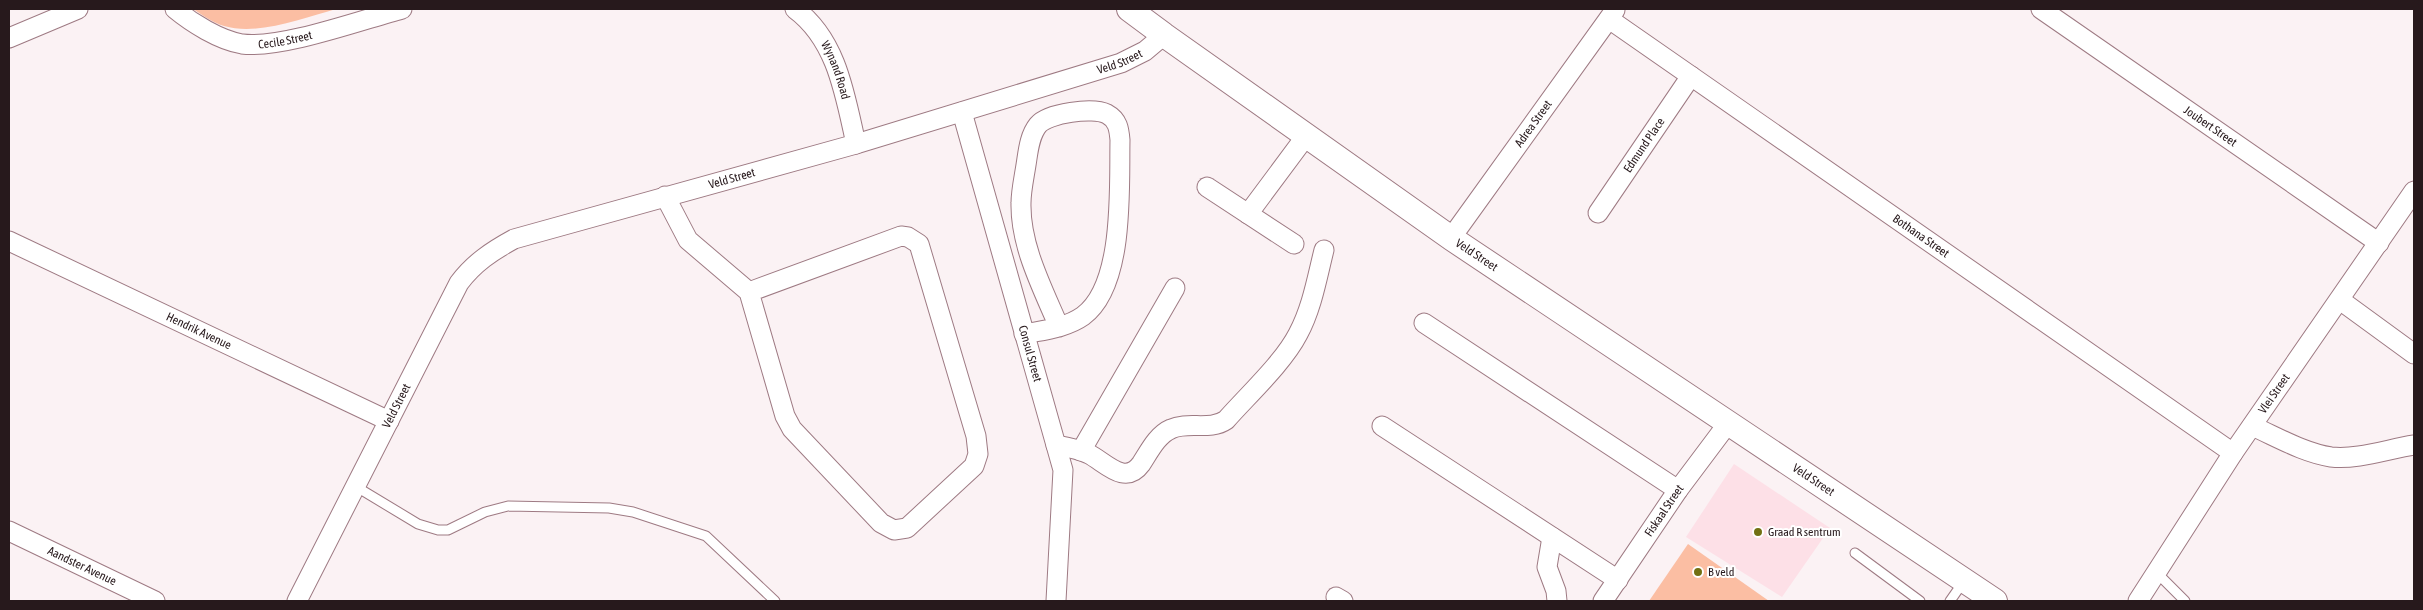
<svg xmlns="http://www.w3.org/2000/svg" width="2423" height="610" viewBox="0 0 2423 610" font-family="'Asap Condensed',sans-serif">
<rect width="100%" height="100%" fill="#fbf2f4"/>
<path fill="#fde0e7" d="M1734 464 1830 528 1782 597 1686 537Z"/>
<g fill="#fbbea3">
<path d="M193 9H336C304 18 258 36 224 26 214 23 202 15 193 9Z"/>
<path d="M1688 544 1769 601H1649Z"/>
</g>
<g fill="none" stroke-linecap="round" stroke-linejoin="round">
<g stroke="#9e7a83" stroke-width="11">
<g id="service">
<path d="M355 486 418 524 438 530H448L485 512 508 506 609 508 633 512 706 536 775 601"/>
<path d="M1855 553 1920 601"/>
<path d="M2156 572 2185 601"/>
<path d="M1950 601 1964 581"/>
</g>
</g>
<g stroke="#9e7a83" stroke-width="21">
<g id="minor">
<path id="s1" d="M175 9C192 23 219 40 242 44 281 49 361 20 402 9"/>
<path id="s2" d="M795 9C837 40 845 95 856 144"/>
<path id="s3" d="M2041 9 2379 243"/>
<path id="s4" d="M1609 19 2233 453"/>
<path d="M9 38 78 9"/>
<path id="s5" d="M962 112 1063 470 1056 601"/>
<path d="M1207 187 1294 244"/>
<path d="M665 196 688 240 749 292 785 416 792 429 881 523 894 530 907 528 974 466 978 454 976 436 919 244 908 237 901 236 749 292"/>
<path id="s6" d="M1598 213 1691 76"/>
<path d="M1248 214 1306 136"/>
<path id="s7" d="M1451 238 1615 10"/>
<path id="s8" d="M9 241 389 421"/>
<path d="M2340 300 2414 354"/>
<path d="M1424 323 1678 490"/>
<path d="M1024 334C1044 330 1066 328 1083 316 1125 285 1119 187 1120 140 1119 129 1118 120 1107 114 1093 107 1048 113 1038 125 1029 136 1028 153 1026 165 1024 178 1021 191 1021 203 1020 246 1043 289 1059 327"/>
<path d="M1382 426 1618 580"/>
<path d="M2252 426C2277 437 2304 453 2331 457 2357 460 2388 449 2414 445"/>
<path d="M1056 445C1067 447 1079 449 1089 454 1106 463 1125 486 1141 464 1149 452 1157 435 1171 429 1188 421 1210 431 1226 420 1248 395 1283 363 1298 334 1312 308 1317 278 1324 250"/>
<path d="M1081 451 1175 288"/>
<path id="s9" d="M9 531 155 601"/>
<path d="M1552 537 1547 567 1556 591 1557 601"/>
<path d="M1336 597 1343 601"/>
<path id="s10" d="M297 601 459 283C474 263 492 251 514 239L856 144 1121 63 1145 51 1164 35"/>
<path id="s11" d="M1603 601 1678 490 1729 422"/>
<path id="s12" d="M2138 601 2233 453 2414 191"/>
</g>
</g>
<g stroke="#9e7a83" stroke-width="26">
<g id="tertiary">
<path id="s13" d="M1129 9 1164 35 1451 238 1995 601"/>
</g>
</g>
<use href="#service" stroke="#fff" stroke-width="9"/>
<use href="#minor" stroke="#fff" stroke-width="19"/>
<use href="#tertiary" stroke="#fff" stroke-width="24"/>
</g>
<g fill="#727013" stroke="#fff" stroke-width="2">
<circle cx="1758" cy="532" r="5"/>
<circle cx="1698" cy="572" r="5"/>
</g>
<g text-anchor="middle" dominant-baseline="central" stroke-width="4" stroke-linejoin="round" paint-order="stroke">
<g font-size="12" fill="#27191c" stroke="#fff">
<text stroke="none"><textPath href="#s1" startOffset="120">Cecile Street</textPath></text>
<text stroke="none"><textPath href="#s10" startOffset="1059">Veld Street</textPath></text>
<text stroke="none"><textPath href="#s2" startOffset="75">Wynand Road</textPath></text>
<text stroke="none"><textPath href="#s7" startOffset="141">Adrea Street</textPath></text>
<text stroke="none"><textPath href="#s3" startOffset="206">Joubert Street</textPath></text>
<text stroke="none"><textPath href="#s6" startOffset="82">Edmund Place</textPath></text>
<text stroke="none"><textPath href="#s10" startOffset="654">Veld Street</textPath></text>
<text stroke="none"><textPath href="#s4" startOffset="380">Bothana Street</textPath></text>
<text stroke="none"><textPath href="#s13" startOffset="426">Veld Street</textPath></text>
<text stroke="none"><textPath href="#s8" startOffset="210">Hendrik Avenue</textPath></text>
<text stroke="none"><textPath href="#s5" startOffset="251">Consul Street</textPath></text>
<text stroke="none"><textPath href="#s12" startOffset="248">Vlei Street</textPath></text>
<text stroke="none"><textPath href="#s10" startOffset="219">Veld Street</textPath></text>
<text stroke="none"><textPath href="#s13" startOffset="831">Veld Street</textPath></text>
<text stroke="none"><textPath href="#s11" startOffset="109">Fiskaal Street</textPath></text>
<text stroke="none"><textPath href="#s9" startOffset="81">Aandster Avenue</textPath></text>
</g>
<g font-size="12" fill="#27191c" stroke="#fff" text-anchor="start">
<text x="1768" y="532">Graad R sentrum</text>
<text x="1708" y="572">B veld</text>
</g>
</g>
<rect width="2423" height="610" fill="none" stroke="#27191c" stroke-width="20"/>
</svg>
